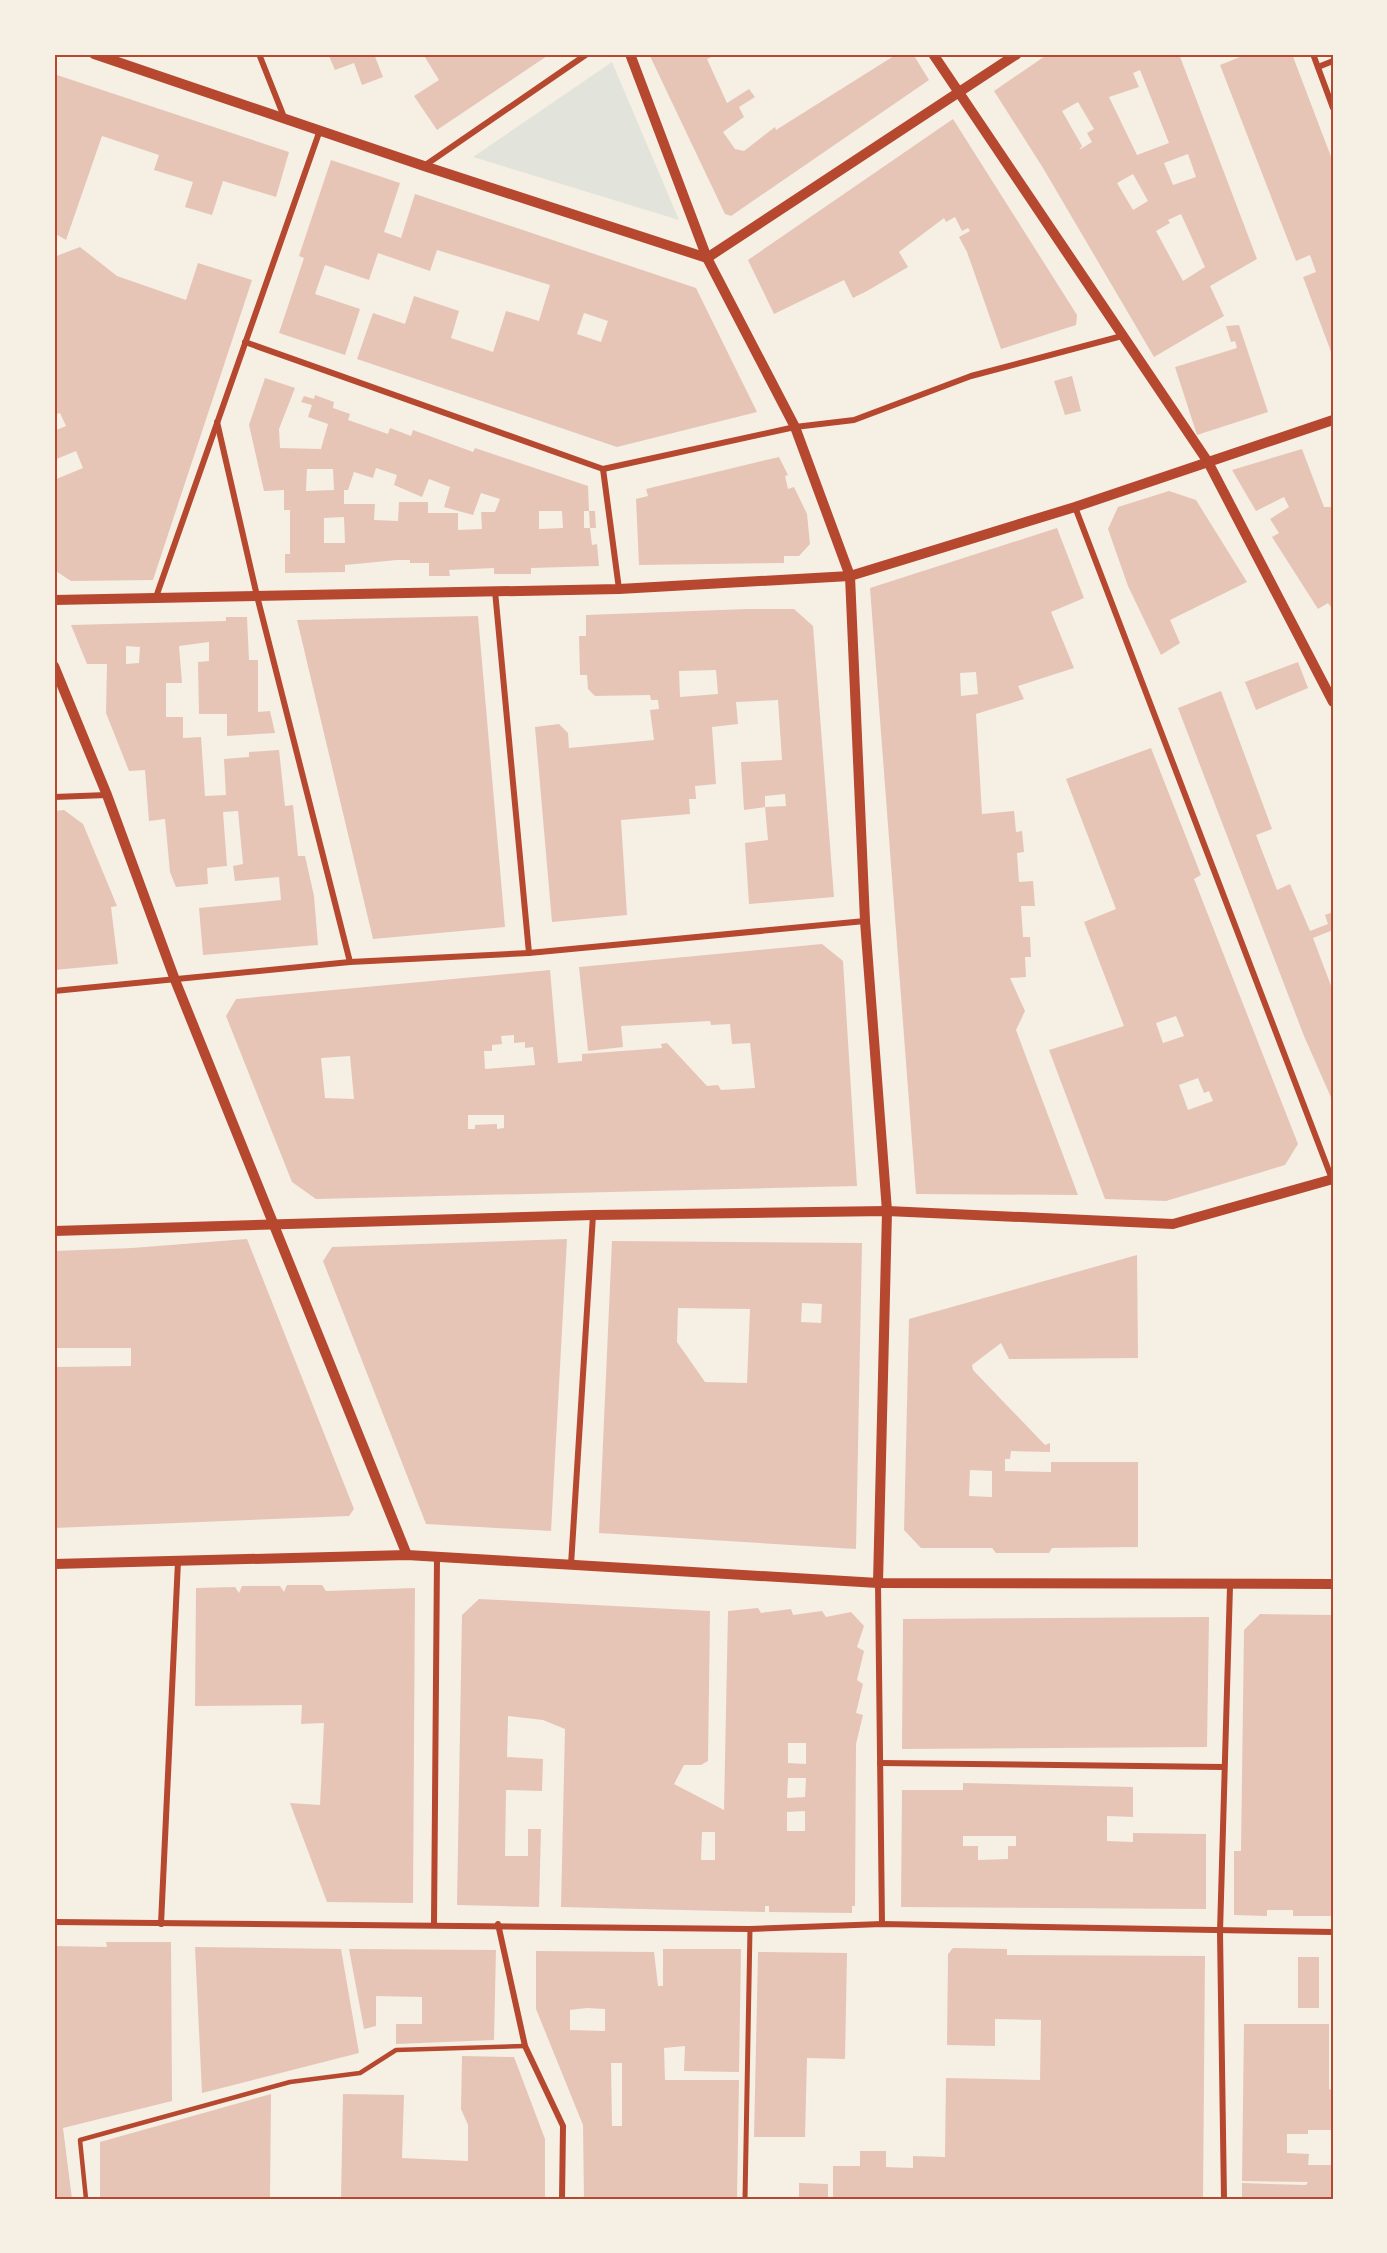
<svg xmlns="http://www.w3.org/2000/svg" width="1387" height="2253" viewBox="0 0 1387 2253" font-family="'Work Sans',sans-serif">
<rect width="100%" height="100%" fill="#f6efe4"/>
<path fill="#e2e4dc" d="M612 62 679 220 473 157Z"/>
<g fill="#e6c5b7" fill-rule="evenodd">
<path d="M328 54H374L383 77 362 85 354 63 335 70Z"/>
<path d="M423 54H550L437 130 414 96 439 80Z"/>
<path d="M649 54H718L707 59 727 103 749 89 755 97 739 107 744 117 723 132 735 149 744 151 775 127 776 130 897 54H913L929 80 731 216 725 214Z"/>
<path d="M1048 54H1179L1257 259 1210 286 1224 316 1154 357 1043 168 994 91ZM1140 70 1169 143 1137 155 1109 97 1139 87 1133 73ZM1078 102 1094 129 1087 133 1092 142 1079 150 1082 146 1062 111ZM1188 154 1196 177 1173 185 1164 163ZM1133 174 1148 201 1133 210 1117 183ZM1181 214 1205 267 1183 281 1156 231 1170 223 1168 220Z"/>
<path d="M1239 54H1292L1333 162V357L1303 277 1316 272 1310 255 1296 261 1220 65 1240 57Z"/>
<path d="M54 74 289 152 276 197 223 181 212 215 185 207 193 182 154 170 159 155 102 136 66 240 54 233Z"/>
<path d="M953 119 1077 315 1076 325 1001 349 967 252 959 237 970 231 968 228 962 231 955 217 946 222 944 218 899 252 908 267 867 291 853 298 844 280 774 314 748 260Z"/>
<path d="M331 160 400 183 384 232 401 238 415 194 696 288 757 412 617 447 357 359 373 313 405 324 414 296 459 311 451 338 493 352 506 311 539 321 550 285 437 250 430 271 378 253 369 280 325 265 315 294 360 309 345 355 279 333 304 258 299 256ZM584 313 608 321 601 342 577 334Z"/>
<path d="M80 247 117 276 186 300 198 263 252 280 153 580 71 581 54 570V480L83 468 76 451 54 460V431L66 426 60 413 54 415V257Z"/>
<path d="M1239 325 1268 412 1197 435 1175 367 1237 348 1235 341 1231 342 1226 326Z"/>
<path d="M1072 376 1081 411 1065 415 1054 381Z"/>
<path d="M265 378 295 388 279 429 280 448 321 449 328 424 308 417 312 405 301 402 304 396 314 399 315 395 334 402 333 408 350 414 348 420 388 434 390 428 411 436 413 430 473 452 475 448 588 486 589 511H584V528H590L592 545 597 544 599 566 531 568V574H494V568L449 570 450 576H429V563H410V560H397L345 565V572L285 573V554H290V510H284V490L264 491 249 425ZM376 468 397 475 394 485 422 497 429 479 450 487 444 507 473 515 481 493 500 499 495 512H481L482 529 458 530V513H428V502H399L398 521 374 520 375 504H344V490H348L354 472 373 478ZM307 469H333L334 490 306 491ZM539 511H562L563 528 539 529ZM344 517 345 543H324V518Z"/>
<path d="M1302 449 1324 507H1331L1333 511V610L1328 603 1318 609 1272 537 1279 533 1270 519 1289 507 1284 497 1256 511 1232 470Z"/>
<path d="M779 457 788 475 785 476 788 489 794 487 807 514 810 544 799 556H784V563L639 565 636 499 648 496 646 489Z"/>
<path d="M1169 491 1196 500 1247 582 1170 620 1180 643 1161 655 1128 586 1108 529 1118 507Z"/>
<path d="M589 511H595L596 528H590Z"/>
<path d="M1057 528 1084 598 1051 612 1074 668 1018 686 1024 699 976 714 982 814 1014 811 1016 832 1022 831 1024 852 1017 853 1019 882 1033 881 1035 906H1021L1023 937H1030L1031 957H1025L1026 977 1010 978 1025 1011 1016 1030 1078 1195 916 1194 870 588ZM976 672 978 694 961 696 960 673Z"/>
<path d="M747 609H794L813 626 834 897 749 904 745 843 768 840 765 807 786 806 785 794 765 796V807L744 810 741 762 782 760 778 700 736 702 738 724 712 727 716 784 695 786 696 799H689L690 814 621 820 627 915 552 922 535 727 559 724 568 733 569 748 654 740 650 710 659 709 658 700H651L650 695 595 696 588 689 587 675H580L579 636H586V615ZM716 670 718 694 680 697 679 671Z"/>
<path d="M478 616 505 927 373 939 297 620Z"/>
<path d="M226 617H247L249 660H258V712L270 711 275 733 227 736V714H199L198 662 209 661V642L179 646 182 683H166V717H183V738L201 737 205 796 226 795 224 759 249 757V752L279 750 285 806 293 805 298 856H305L314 896 318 945 203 955 199 908 281 900 279 877 235 881 233 866 243 864 238 811 223 812 227 866 207 868 208 884 176 887 170 872 165 819 149 821 145 770 129 771 106 713 107 664H87L71 625 226 621ZM126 646 140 647 139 663 126 664Z"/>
<path d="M1298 662 1308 688 1256 710 1245 682Z"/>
<path d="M1221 691 1272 829 1256 835 1277 890 1290 884 1310 931 1328 924 1325 915 1333 912V930L1313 938 1333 991V1102L1304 1036 1178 708Z"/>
<path d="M1151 748 1201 875 1194 879 1298 1144 1285 1165 1166 1201 1105 1199 1049 1050 1124 1026 1084 922 1116 909 1066 779ZM1176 1016 1184 1036 1163 1043 1156 1023ZM1198 1078 1204 1093 1209 1091 1213 1101 1188 1110 1179 1085Z"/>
<path d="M64 810 83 824 117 906 111 907 118 964 54 970V811Z"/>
<path d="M822 944 843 961 857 1186 316 1199 292 1182 226 1016 236 999 550 970 558 1063 582 1061V1054L662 1048 661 1044 667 1043 707 1086 718 1085 721 1090 755 1088 750 1043 732 1044 730 1024 711 1025 710 1021 621 1026 623 1047 588 1051 579 967ZM514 1035V1043L525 1042V1048L533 1047 535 1065 485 1069 484 1051H492V1045L502 1044 501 1036ZM350 1056 354 1099 325 1098 321 1058ZM468 1115H504V1128L497 1129V1124L475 1125V1129H468Z"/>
<path d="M247 1239 354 1509 349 1516 54 1528V1367L131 1366V1348H54V1251L132 1248Z"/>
<path d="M567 1239 551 1531 426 1524 323 1261 332 1247Z"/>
<path d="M612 1241 862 1243 856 1549 599 1533ZM802 1303 822 1304 821 1323 801 1322ZM678 1308 750 1309 747 1383 705 1382 677 1342Z"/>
<path d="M1137 1255 1138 1358 1009 1359 1001 1343 972 1365 973 1370 1045 1445 1050 1443V1452L1011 1451 1010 1459H1005V1471L1051 1472V1462H1138V1547L1052 1548 1049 1553H996L992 1548H921L904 1530 909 1319ZM970 1470 992 1471V1497L969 1496Z"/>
<path d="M287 1585H322L326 1591 415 1588 413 1903 327 1902 290 1803 320 1805 324 1723 301 1724 302 1705 195 1706 196 1588 235 1587 239 1593 242 1586H280L284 1592Z"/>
<path d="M479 1599 710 1611 708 1761 701 1765H684L674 1784 724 1810 728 1611 758 1608 761 1613 791 1609 793 1615 822 1611 826 1617 851 1612 864 1626 857 1647 864 1651 857 1680 863 1684 856 1713 863 1715 856 1744 855 1906H852V1913L769 1912V1906H765V1912L561 1907 565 1729 543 1720 508 1716 507 1757 543 1759 542 1791 506 1790 505 1856H528V1829H541L539 1907 457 1905 462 1615ZM788 1743H806V1764L788 1763ZM788 1778H806L805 1797 787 1798ZM805 1811V1831H787V1812ZM702 1832H715V1860H701Z"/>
<path d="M1260 1614 1333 1615V1916H1293V1910H1267V1916L1234 1915V1851H1241L1244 1630Z"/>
<path d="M1209 1617 1207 1747 902 1749 903 1619Z"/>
<path d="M963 1783 1133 1787V1817L1107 1816V1841L1133 1842V1833L1206 1834V1909L901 1907 902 1790H963ZM963 1836H1016V1846H1008V1859L978 1860V1846H963Z"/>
<path d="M106 1942H171L172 2101 63 2128 72 2199H54V1946L107 1947Z"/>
<path d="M195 1947 341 1949 359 2053 202 2093Z"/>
<path d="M953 1948 1007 1949V1955L1205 1956 1203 2199H833V2166H860V2151H886V2167L913 2168V2156L945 2157 946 2078 1040 2080 1041 2020 995 2019V2046L947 2045 948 1954Z"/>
<path d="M349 1949 496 1950 494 2040 396 2044V2024H422V1997L376 1996V2026L364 2029Z"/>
<path d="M663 1949H741L739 2072 684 2071 685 2046 664 2048 665 2080H739L737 2199H584L583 2125 536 2009V1951L654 1952 658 1986H663ZM587 2008 605 2009V2031L570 2030V2010ZM611 2063H622V2126H612Z"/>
<path d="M758 1952 847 1953 845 2059 807 2058 805 2137H754Z"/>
<rect x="1298" y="1957" width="21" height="51"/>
<path d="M1244 2024H1329V2089L1333 2090V2130H1308V2134H1287V2153L1309 2154 1308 2165H1333V2199H1242V2183L1306 2185 1308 2182 1242 2181Z"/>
<path d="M462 2056 514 2057 545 2139V2199H341L343 2094 404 2095 402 2158 468 2161V2125L461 2109Z"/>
<path d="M271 2094 270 2199H100V2142Z"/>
<path d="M799 2183 828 2184V2199H799Z"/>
</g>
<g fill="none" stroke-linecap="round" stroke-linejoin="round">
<path stroke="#b5482f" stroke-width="4.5" d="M86 2199 80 2140 290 2082 360 2073 396 2050 525 2046"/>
<path stroke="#b5482f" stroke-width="5" d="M745 2199 750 1929"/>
<g stroke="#b5482f" stroke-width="6">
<path d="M259 54 284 117"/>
<path d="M1313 54 1333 108"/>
<path d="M1318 67 1333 61"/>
<path d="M424 166 587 54"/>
<path d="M245 342 603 469 795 427 854 420 971 376 1122 336"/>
<path d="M217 422 257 596 350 962"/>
<path d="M603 469 619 589"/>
<path d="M1075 507 1332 1179"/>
<path d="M495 591 529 953"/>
<path d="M156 597 320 130"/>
<path d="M54 797 107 795"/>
<path d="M54 991 350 962 529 953 865 921"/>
<path d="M571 1565 593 1215"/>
<path d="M878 1583 882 1924"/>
<path d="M880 1763 1223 1767"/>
<path d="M54 1922 750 1929 882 1924 1333 1932"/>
<path d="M161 1924 178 1561"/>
<path d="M434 1924 437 1558"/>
<path d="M498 1924 525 2046 563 2126 562 2199"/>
<path d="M1224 2199 1220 1932 1230 1586"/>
</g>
<g stroke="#b5482f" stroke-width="10">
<path d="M94 54 424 166 707 258 1017 54"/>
<path d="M630 54 707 258 795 427 850 576 865 921 887 1211 878 1583"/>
<path d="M933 54 1208 462 1333 702"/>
<path d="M54 600 619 589 850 576 1075 507 1333 420"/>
<path d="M54 666 107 795 175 980 407 1555"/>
<path d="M54 1231 593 1215 887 1211 1173 1224 1333 1179"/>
<path d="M54 1564 407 1555 878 1583 1333 1584"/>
</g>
</g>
<rect width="1387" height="2253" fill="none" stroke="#f6efe4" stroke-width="111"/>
<rect x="56" y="56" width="1276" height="2142" fill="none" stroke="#b5482f" stroke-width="2"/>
</svg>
